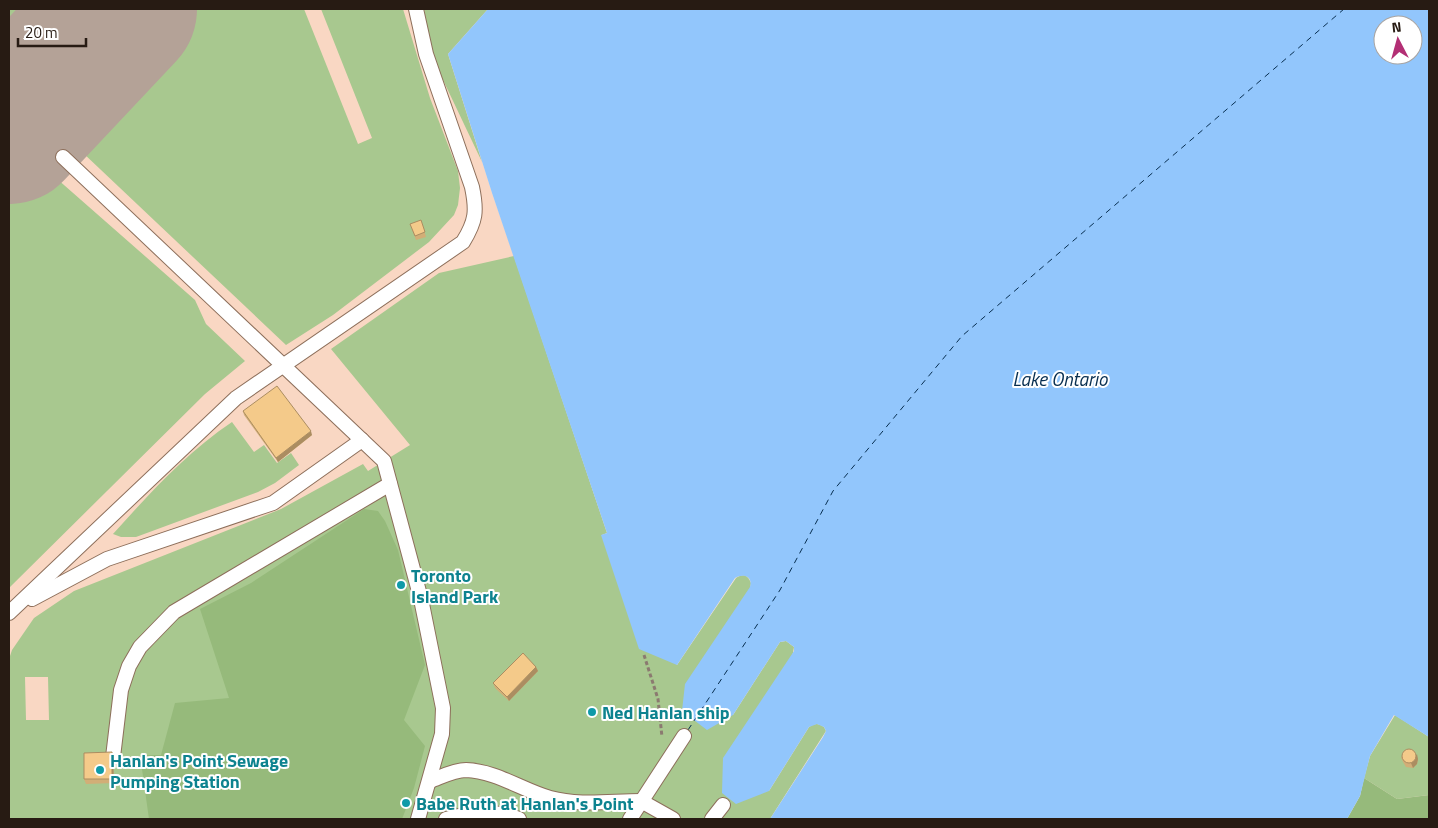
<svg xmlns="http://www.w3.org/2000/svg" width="1438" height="828" viewBox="0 0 1438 828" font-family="'Titillium Web',sans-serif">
<rect width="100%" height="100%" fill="#fae4d8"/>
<path fill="#f9d7c3" d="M9 9H488L448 54 492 193 547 352 454 418 56 665 58 819H9Z"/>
<g fill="#a8c88f" fill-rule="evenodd">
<path d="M9 9H47L9 48Z"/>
<path d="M189 9H304L358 144 372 138 321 9H403L430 98 458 171 460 188 458 205 454 215 429 242 333 315 286 345 82 152C77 140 76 134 81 122Z"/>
<path d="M424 9H488L448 54 482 162 435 63 427 28Z"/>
<path d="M43 173 56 178 195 300 206 324 245 361 205 394 9 588V196L28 176Z"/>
<path d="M514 256 607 533 602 535 677 665 736 578C743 573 748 575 751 583L733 715 780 642 786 641 794 647 769 791 809 727C815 723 818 723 824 727L826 731 770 819H9V659L12 650 34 618 74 591 281 509 363 464 368 471 410 445 331 349 439 273ZM25 677H48L49 720H26Z"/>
<path d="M232 422 254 452 264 445 277 463 291 453 299 465 275 483 258 492 136 537H121L113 534C150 493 186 453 232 422Z"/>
<path d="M1395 715 1429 737V795L1397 799 1364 778 1370 756Z"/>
</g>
<g fill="#96ba7b">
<path d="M364 509 378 511 385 521 398 550 425 665 404 720 425 746 414 788 402 819H149L140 755H161L175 703 229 698 200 609 251 583Z"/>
<path d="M1364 778 1397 799 1429 795V819H1347L1360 796Z"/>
</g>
<path fill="#92c6fc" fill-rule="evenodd" d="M488 9H1429V737L1394 715 1370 756 1360 796 1347 819H770L823 737 826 731 824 727 817 724 809 727 769 791 736 804 722 793 723 758 794 651V647L786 641 780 642 733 715 707 730 682 711 685 684 750 587C753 577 744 573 735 578L677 665 639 649 601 535 607 533 492 193 448 54ZM1383 25H1413V55H1383Z"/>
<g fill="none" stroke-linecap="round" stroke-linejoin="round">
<path stroke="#082f51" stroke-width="1" stroke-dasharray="6 5" stroke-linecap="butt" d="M688 730 780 590 833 491 962 336 1344 9"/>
<path stroke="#b4a297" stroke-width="61" d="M9 104 29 94 71 62"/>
<path stroke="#b4a297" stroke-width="152" d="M9 128 121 9"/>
<g stroke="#8d6f5b" stroke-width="16">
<g id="lane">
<path d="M63 157 384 461 421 599 443 708 442 734 418 819"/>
<path d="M32 599 107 559 273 503 362 440"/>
<path d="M9 613 236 398 463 242C476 221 477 211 472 187L426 54 416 9"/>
<path d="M113 757 121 690 129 666 140 647 174 612 390 484"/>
<path d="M430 781C441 777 454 770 466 770 496 771 522 790 550 798 579 806 611 801 641 801"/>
<path d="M641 801 673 819"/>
<path d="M446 819C469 813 496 809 519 819"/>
<path d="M630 819 684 736"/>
<path d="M712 819 723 805"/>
</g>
</g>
<path stroke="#8b7a70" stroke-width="3" stroke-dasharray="4 2.5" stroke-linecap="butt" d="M644 655 658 699 662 737"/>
<use href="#lane" stroke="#fff" stroke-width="14"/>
</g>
<g fill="#d2ae77">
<path d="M421 220 426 237 416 240 410 224Z"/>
<path d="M243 411 312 435 278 462 244 415Z"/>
<path d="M536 667 538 671 509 701 495 688 493 683Z"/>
<path d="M113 757 114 783 86 784 84 779Z"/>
<path d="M1401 757 1418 759 1417 764 1413 768 1406 767 1403 762Z"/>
</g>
<g fill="#ab8d61">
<path d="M311 431 312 435 278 462 276 458Z"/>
<path d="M536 667 538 671 509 701 507 697Z"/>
<path d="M112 752 113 757 114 783 112 779Z"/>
<path d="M1417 754 1418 759 1417 764 1413 768 1411 763Z"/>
</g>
<g fill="#f4ca8a" stroke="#ab8d61">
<path d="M421 220 425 232 415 236 410 224Z"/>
<path d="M277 386 311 431 276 458 243 411Z"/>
<path d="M523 653 536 667 507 697 493 683Z"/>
<circle cx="1409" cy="756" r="7"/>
<path d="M112 752V779H84V753Z"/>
</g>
<g fill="#0f9aa8" stroke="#fff" stroke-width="2">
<circle cx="401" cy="585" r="5"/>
<circle cx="592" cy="712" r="5"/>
<circle cx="100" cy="770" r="5"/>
<circle cx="406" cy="803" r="5"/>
</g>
<g text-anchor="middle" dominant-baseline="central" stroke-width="4" stroke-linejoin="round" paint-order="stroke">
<g font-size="18" font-weight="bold" fill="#0d838f" stroke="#fff" text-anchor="start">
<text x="411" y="575">Toronto<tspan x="411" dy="21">Island Park</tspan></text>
<text x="602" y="712">Ned Hanlan ship</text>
<text x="110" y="760">Hanlan's Point Sewage<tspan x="110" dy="21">Pumping Station</tspan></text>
<text x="416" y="803">Babe Ruth at Hanlan's Point</text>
</g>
<g font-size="19" font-style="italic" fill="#082f51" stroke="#fff">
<text x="1060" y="378">Lake Ontario</text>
</g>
</g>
<rect width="1438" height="828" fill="none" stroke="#271b13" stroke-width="20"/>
<g transform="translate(1398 40) rotate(354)"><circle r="24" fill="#ffffff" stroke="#a9a4a1"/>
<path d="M0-4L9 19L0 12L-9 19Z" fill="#b32f75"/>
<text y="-8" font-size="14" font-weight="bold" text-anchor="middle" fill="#271b13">N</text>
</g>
<path d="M18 38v8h68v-8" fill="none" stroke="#271b13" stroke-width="2.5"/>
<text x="25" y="38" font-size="15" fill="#271b13" stroke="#ffffff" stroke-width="4" paint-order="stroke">20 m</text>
</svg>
